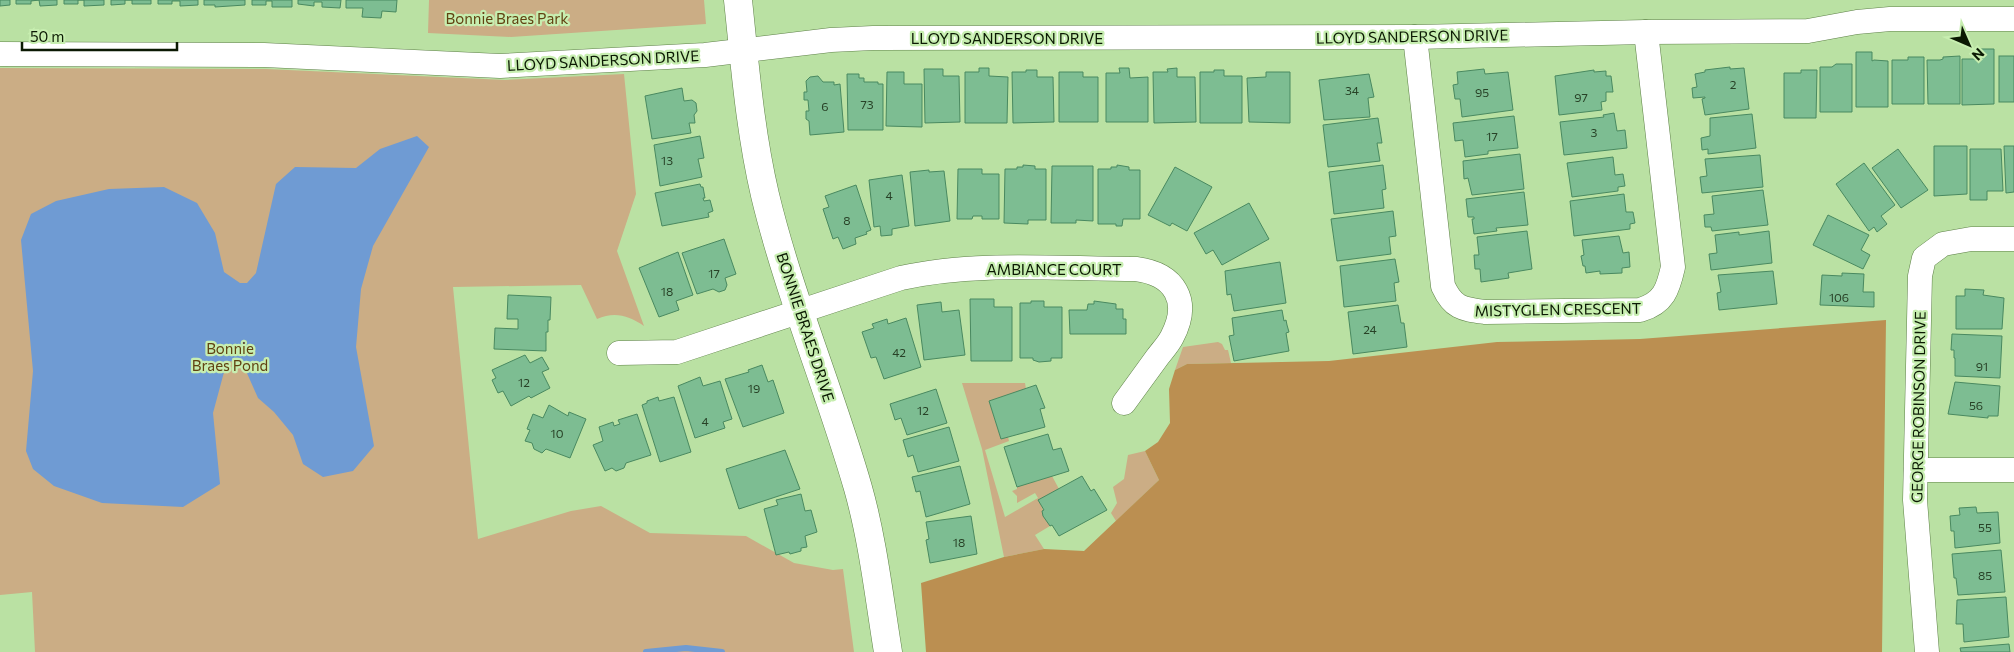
<svg xmlns="http://www.w3.org/2000/svg" width="2014" height="652" viewBox="0 0 2014 652" font-family="Commissioner,sans-serif">
<rect width="100%" height="100%" fill="#bae1a3"/>
<g fill="#cbad85">
<path d="M429 0H704L706 24 511 37 428 33Z"/>
<path d="M0 68 266 69 505 80 624 74 636 194 617 251 644 326C629 316 615 311 597 319L581 285 453 287 478 539 571 511 601 506 650 533 746 536 794 563 833 570 843 569 854 652H35L32 592 0 595Z"/>
<path d="M1218 342 1222 344 1225 350H1228L1231 363 1187 364 1175 370 1183 347Z"/>
<path d="M962 383H1025L1026 389 989 401 1001 439 1008 437 1009 441 985 450 1005 517 1038 498 1035 493 1017 503V496L1012 491 1017 489V487L1052 476 1059 489 1039 500 1050 526 1035 535 1044 549 1004 557 982 449Z"/>
<path d="M1145 451 1159 480 1116 521 1111 513 1117 503 1113 487 1124 479 1128 455Z"/>
</g>
<path fill="#bb8f51" d="M1886 320 1882 652H926L921 583 1004 557 1044 549 1084 551 1159 480 1145 451 1158 442 1170 423 1169 389 1175 370 1187 364 1329 361 1497 342 1640 339Z"/>
<path fill="#6f9bd3" d="M417 136 429 147 373 246 361 289 356 347 374 446 353 471 323 477 303 464 293 435 274 412 258 398 242 362 227 361 213 413 220 484 183 507 102 503 54 486 33 469 26 451 33 371 21 240 31 214 56 201 109 189 164 187 197 203 215 233 224 272 240 283H247L256 273 276 184 295 167 356 168 380 149Z"/>
<g fill="none" stroke-linecap="round" stroke-linejoin="round">
<path stroke="#6f9bd3" stroke-width="6" d="M646 652 686 648 722 652"/>
</g>
<g fill="#7dbd92" stroke="#498960">
<path d="M0 0H10V5L0 6Z"/>
<path d="M16 0H57V5L40 6 39 0 31 1V4H16Z"/>
<path d="M64 0H104V5L84 6V0H78V4H64Z"/>
<path d="M111 0H151V4H132V0H125V4L111 5Z"/>
<path d="M158 0H198V5L180 6V1H172V4H158Z"/>
<path d="M204 0H245V5L215 7V5H204Z"/>
<path d="M252 0H292V7H272V1H266V5H252Z"/>
<path d="M298 0H341L340 8 322 7V2H314V6L298 4Z"/>
<path d="M346 0H397L396 12 382 11 381 18 362 17 363 8H346Z"/>
<path d="M1978 49H1994V104L1962 105V59H1978Z"/>
<path d="M1856 52H1872V61L1874 60 1888 61V107H1856Z"/>
<path d="M1960 56V104H1928L1927 60H1940L1943 59V57Z"/>
<rect x="1999" y="56" width="15" height="46"/>
<path d="M1908 57H1924V104H1892V60H1908Z"/>
<path d="M1836 64H1852V112H1820V67H1832Z"/>
<path d="M1730 67V69L1744 68 1749 109 1705 115 1702 99 1705 98V97L1693 98 1692 88 1697 87 1695 74 1705 72V70Z"/>
<path d="M979 68H989V76L1008 77 1007 123H965V72H979Z"/>
<path d="M1119 68H1129L1130 78 1148 77V122H1106V73H1120Z"/>
<path d="M1177 68V77H1195L1196 122 1154 123 1153 72H1168L1167 69Z"/>
<path d="M924 69H943V76H959L960 122 925 123Z"/>
<path d="M1484 69 1485 74 1508 72 1513 110 1462 117 1460 99H1455L1453 85 1458 84 1457 72Z"/>
<path d="M1026 70H1037V77H1053L1054 122 1013 123 1012 72H1026Z"/>
<path d="M1214 70H1224V76H1242V123H1200V72H1214Z"/>
<path d="M1594 70V72L1606 71V76H1611L1613 92H1606V101L1601 102 1602 110 1559 115 1555 76Z"/>
<path d="M1801 70H1817L1816 118H1784V73H1801Z"/>
<path d="M887 72H904V84H922V127L886 126Z"/>
<path d="M1059 72H1083V77H1098V122H1059Z"/>
<path d="M1266 72H1290V123L1249 122 1247 78 1266 77Z"/>
<path d="M847 74H859V78H864V82H878V84H883V130H848Z"/>
<path d="M1369 74 1374 97 1368 98 1370 117 1324 120 1319 80Z"/>
<path d="M818 76 823 82H834V85L840 84 844 132 810 135 809 121 806 119V111H809L808 100H804V92H807L806 81 810 77Z"/>
<path d="M682 88 684 101 692 100 696 103 697 111 694 115 695 123H689L691 133 652 139 645 96Z"/>
<path d="M1614 113 1617 131 1625 130 1627 148 1564 155 1560 122 1604 117 1603 115Z"/>
<path d="M1752 114 1756 148 1708 154V149L1702 150 1701 138 1710 136V118Z"/>
<path d="M1514 116 1518 148 1488 151V154L1465 157 1463 140 1455 141 1453 123Z"/>
<path d="M1378 118 1382 143H1377L1380 161 1328 167 1323 125Z"/>
<path d="M700 136 704 158 698 159 702 177 660 186 654 145Z"/>
<path d="M1934 146H1967V194L1934 196Z"/>
<path d="M2004 146H2014V192L2006 193Z"/>
<path d="M1898 149 1928 190 1901 208 1872 168Z"/>
<path d="M1970 149H2001L2003 191H1987V200H1970Z"/>
<path d="M1520 154 1524 189 1472 195 1468 178 1464 179 1463 161Z"/>
<path d="M1760 155 1763 187 1702 193 1700 177 1707 176 1705 159Z"/>
<path d="M1613 157 1615 175 1623 174 1625 186 1618 187V191L1572 197 1567 163Z"/>
<path d="M1864 163 1895 205 1881 216 1887 224 1877 232 1874 227 1869 231 1836 184Z"/>
<path d="M1023 165 1035 166V169H1046V220H1028V224L1004 223 1005 169H1017V167H1023Z"/>
<path d="M1117 165 1129 167V170H1140V219H1123L1122 226H1116V224H1098V169H1111V167H1117Z"/>
<path d="M1383 165 1386 189 1382 190 1384 208 1334 214 1329 172Z"/>
<path d="M1052 166H1093V221L1076 220V223H1051Z"/>
<path d="M1175 167 1212 187 1187 231 1172 223 1170 226 1148 215Z"/>
<path d="M958 169H982V174H999V219H982V216H973L972 219H957Z"/>
<path d="M929 170V172L944 171 950 221 915 226 910 172Z"/>
<path d="M902 175 909 226 892 229V235L881 236 880 226 874 227 869 180Z"/>
<path d="M700 184 701 187H703L705 198H703L704 201 710 200 713 211 708 213 709 217 662 226 655 193Z"/>
<path d="M856 185 871 230 866 232 867 234 855 238 856 244 843 249 838 237 833 239 823 209 829 207 825 196Z"/>
<path d="M1763 190 1768 225 1712 231 1711 227H1705L1704 215 1714 214 1712 196Z"/>
<path d="M1524 192 1528 225 1496 228 1497 231 1474 234 1472 219H1474V217H1468L1466 199Z"/>
<path d="M1624 194 1626 212H1633L1635 223 1630 224V229L1574 236 1570 201Z"/>
<path d="M1249 203 1269 239 1222 265 1213 250 1206 254 1194 233Z"/>
<path d="M1393 211 1396 236 1389 237 1391 254 1337 261 1331 219Z"/>
<path d="M1828 215 1869 235 1861 250 1870 255 1863 269 1813 245Z"/>
<path d="M1527 231 1532 269 1508 273 1509 278 1481 282 1480 269H1475L1474 255H1479L1477 237Z"/>
<path d="M1769 231 1772 263 1711 270 1709 254 1717 253 1715 235 1739 232V235Z"/>
<path d="M1619 236 1623 253 1629 252 1630 267 1622 268V273L1600 274V271L1586 273 1585 266H1583L1581 256 1584 255 1582 240Z"/>
<path d="M724 239 736 274 725 278 727 285 725 290 719 292 713 289 697 294 682 253Z"/>
<path d="M678 252 693 295 676 301 679 310 659 317 639 268Z"/>
<path d="M1395 259 1399 282 1394 283 1396 301 1344 307 1340 266Z"/>
<path d="M1280 262 1286 303 1234 311 1231 294 1227 295 1225 271Z"/>
<path d="M1773 271 1777 304 1719 310 1717 293 1721 292 1718 275Z"/>
<path d="M1842 273 1864 274 1863 292H1874V307L1820 305 1822 275 1842 276Z"/>
<path d="M1965 289 1984 290 1983 295 2004 298 2002 329H1956V296H1965Z"/>
<path d="M508 295 551 297 550 320H548V332H546V351L494 349 495 328 518 329V319H507Z"/>
<path d="M970 299H994V307H1012V361H971Z"/>
<path d="M1031 301H1044V307H1062V358H1051V361L1039 362 1033 360V358H1020V303H1031Z"/>
<path d="M1094 301 1116 304V309H1123V319H1126V334H1070L1069 310H1087L1088 304H1094Z"/>
<path d="M941 302 942 312 959 310 965 355 924 360 917 305Z"/>
<path d="M1398 305 1401 323H1404L1407 347 1353 354 1348 312Z"/>
<path d="M1282 310 1284 321 1286 320 1287 325 1289 332 1286 333 1289 351 1234 361 1229 336 1234 335 1232 318Z"/>
<path d="M906 318 921 367 884 379 876 357 871 358 862 332 874 328 872 324 887 319 888 324Z"/>
<path d="M1952 334 2002 336 2000 378 1955 376V358H1954V350H1951Z"/>
<path d="M525 355 530 363 542 357 549 369 542 372 550 388 531 398 529 396 511 406 503 391 498 393 492 380 496 378 492 370Z"/>
<path d="M762 365 768 382 773 380 784 413 743 427 725 379 749 372 748 370Z"/>
<path d="M700 377 703 386 720 381 732 419 723 422 725 428 695 438 678 386Z"/>
<path d="M1955 382 2000 386 1998 416H1988V418L1948 414Z"/>
<path d="M1036 385 1045 408 1040 409 1045 427 1001 439 989 401Z"/>
<path d="M936 389 947 423 907 435 901 418 895 420 890 404Z"/>
<path d="M658 397 659 401 674 397 691 452 660 462 642 405 647 403V401Z"/>
<path d="M549 405 568 416 569 412 586 419 570 458 546 449 542 453 534 449 532 443 525 441 530 430 527 429 533 414 543 418Z"/>
<path d="M637 414 651 455 626 463 624 468 616 471 612 468 605 471 593 445 603 441 599 427 613 422 614 426 620 424 618 420Z"/>
<path d="M949 427 959 461 918 472 913 455 908 457 903 440Z"/>
<path d="M1048 434 1053 450 1061 448 1069 471 1017 487 1004 447Z"/>
<path d="M785 450 800 489 739 509 726 469Z"/>
<path d="M960 466 970 504 926 517 920 491 916 492 912 477Z"/>
<path d="M1082 476 1091 491 1094 489 1107 510 1059 536 1052 525 1050 526 1043 516 1042 511 1044 510 1038 500Z"/>
<path d="M801 494 805 511 811 510 817 532 805 536 807 547 801 548V551L790 554 789 552 776 555 764 509 778 505 776 500Z"/>
<path d="M1976 507 1977 513 1998 512 2000 543 1955 548 1954 531H1951L1950 516 1960 515 1959 508Z"/>
<path d="M971 516 977 554 930 563 926 540 929 539 926 522Z"/>
<path d="M2001 550 2005 592 1958 595 1956 578H1954L1952 554Z"/>
<path d="M2006 597 2009 637 1964 642 1963 624H1956L1957 600Z"/>
<path d="M2009 644 2010 652H1961L1960 648Z"/>
</g>
<g fill="none" stroke-linecap="round" stroke-linejoin="round">
<g stroke="#5e8148" stroke-width="25">
<g id="minor">
<path d="M1415 37 1443 286C1453 308 1462 309 1485 312L1640 310C1664 303 1668 289 1673 267L1646 32"/>
<path d="M0 54 264 55 500 66 705 55 831 40 873 38 1415 37 1646 32 1808 31 1857 22 1890 19H2014"/>
<path d="M619 353 677 352 901 278C976 261 1059 269 1136 269 1175 274 1191 301 1172 337 1168 345 1161 352 1156 359 1145 374 1135 388 1124 403"/>
<path d="M1916 470H2014"/>
<path d="M1927 652 1915 500 1920 276 1924 258 1943 244 1971 239H2014"/>
</g>
</g>
<g stroke="#5e8148" stroke-width="29">
<path id="tertiary" d="M738 0C745 66 750 131 765 195 789 295 830 390 858 488 873 541 879 597 888 652"/>
</g>
<use href="#minor" stroke="#fff" stroke-width="24"/>
<use href="#tertiary" stroke="#fff" stroke-width="28"/>
</g>
<g text-anchor="middle" dominant-baseline="central" stroke-width="4.5" stroke-linejoin="round" paint-order="stroke">
<g font-size="12" fill="#284227">
<text x="1733" y="84">2</text>
<text x="1352" y="90">34</text>
<text x="1482" y="92">95</text>
<text x="1581" y="97">97</text>
<text x="867" y="104">73</text>
<text x="825" y="106">6</text>
<text x="1594" y="132">3</text>
<text x="1492" y="136">17</text>
<text x="667" y="160">13</text>
<text x="889" y="195">4</text>
<text x="847" y="220">8</text>
<text x="714" y="273">17</text>
<text x="667" y="291">18</text>
<text x="1839" y="297">106</text>
<text x="1370" y="329">24</text>
<text x="899" y="352">42</text>
<text x="1982" y="366">91</text>
<text x="524" y="382">12</text>
<text x="754" y="388">19</text>
<text x="1976" y="405">56</text>
<text x="923" y="410">12</text>
<text x="705" y="421">4</text>
<text x="557" y="433">10</text>
<text x="1985" y="527">55</text>
<text x="959" y="542">18</text>
<text x="1985" y="575">85</text>
</g>
<g font-size="15" fill="#614211" stroke="#c7eeb0">
<text x="507" y="18">Bonnie Braes Park</text>
<text x="230" y="348">Bonnie<tspan x="230" dy="17">Braes Pond</tspan></text>
</g>
<g font-size="15" fill="#0b1903" stroke="#c7eeb0">
<text transform="translate(1412 36) rotate(-1)">LLOYD SANDERSON DRIVE</text>
<text x="1007" y="38">LLOYD SANDERSON DRIVE</text>
<text transform="translate(603 60) rotate(-3)">LLOYD SANDERSON DRIVE</text>
<text x="1054" y="269">AMBIANCE COURT</text>
<text transform="translate(1558 309) rotate(-1)">MISTYGLEN CRESCENT</text>
<text transform="translate(806 327) rotate(72)">BONNIE BRAES DRIVE</text>
<text transform="translate(1918 407) rotate(-89)">GEORGE ROBINSON DRIVE</text>
</g>
</g>
<g transform="translate(1969 45) rotate(135)" stroke="#c7eeb0" stroke-width="4" paint-order="stroke">
<path d="M0-4L9 19L0 12L-9 19Z" fill="#0b1903"/>
<text y="-8" font-size="14" font-weight="bold" text-anchor="middle" fill="#0b1903">N</text>
</g>
<path d="M22 42v8h155v-8" fill="none" stroke="#0b1903" stroke-width="2.5"/>
<text x="30" y="42" font-size="15" fill="#0b1903" stroke="#c7eeb0" stroke-width="4" paint-order="stroke">50 m</text>
</svg>
